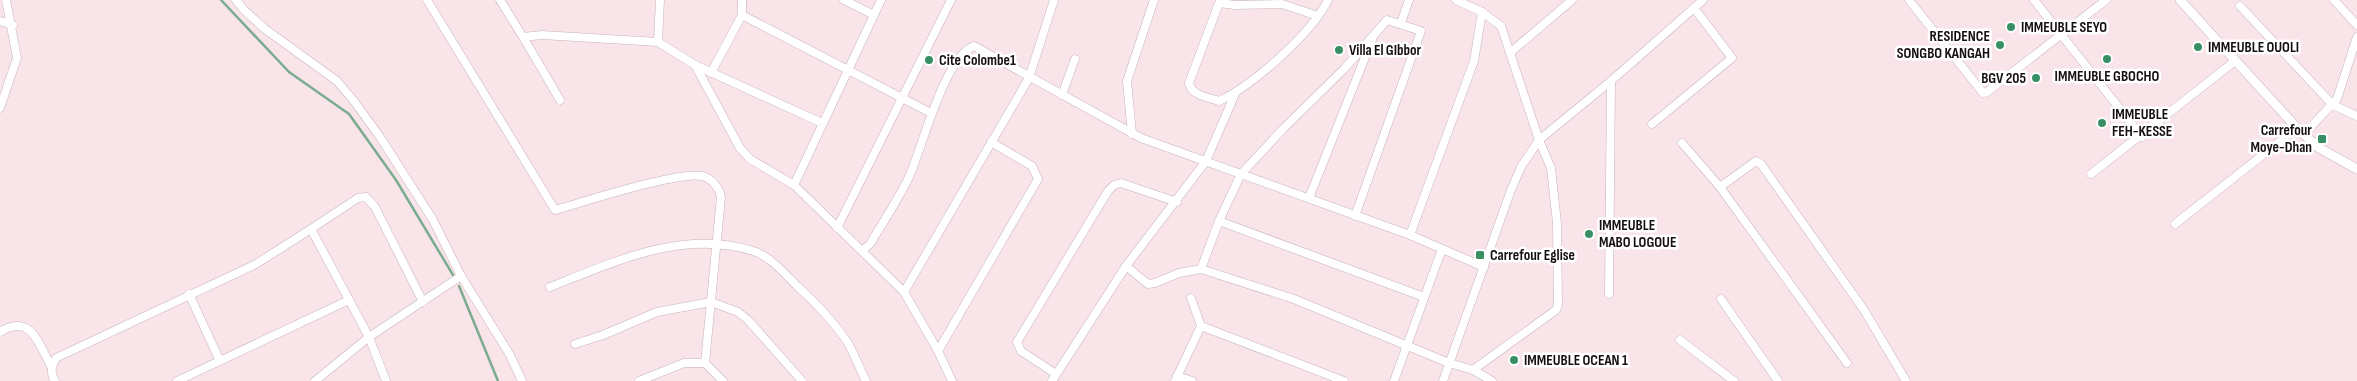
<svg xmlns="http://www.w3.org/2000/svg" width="2357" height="381" viewBox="0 0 2357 381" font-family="'Sofia Sans Condensed',sans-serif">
<rect width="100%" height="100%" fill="#f9e5e9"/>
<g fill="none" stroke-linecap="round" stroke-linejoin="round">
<g stroke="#7cac90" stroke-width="2.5">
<path d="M221 0 289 72 349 114 396 180 453 275"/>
<path d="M459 286 498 381"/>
</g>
<g stroke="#c7b3b7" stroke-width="9">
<g id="minor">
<path d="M236 0 244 10 265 29 337 81 354 101 380 137 433 220 461 276 510 355 522 381"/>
<path d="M427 0 555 210C584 202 678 171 702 176 712 178 719 188 721 197L705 363 723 381"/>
<path d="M500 0 523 37 542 35 658 42 695 65 822 123"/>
<path d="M844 0 874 15"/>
<path d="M1456 0 1482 12 1501 26 1539 140 1551 168 1557 223 1558 305 1556 310 1473 370"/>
<path d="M1909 0 1983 93 1987 92 2106 0"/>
<path d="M2034 0 2142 137"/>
<path d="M2334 0 2357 25"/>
<path d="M2240 6 2333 105 2357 116"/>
<path d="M742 15 931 113"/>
<path d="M1318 16 1282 4 1235 5 1219 3 1189 83C1192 96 1208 97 1219 101 1252 86 1312 33 1328 0"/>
<path d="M0 21 13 25"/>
<path d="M1401 23 1409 0"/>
<path d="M523 37 560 100"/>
<path d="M658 42 660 0"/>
<path d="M1511 52 1572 0"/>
<path d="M695 65 740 148 750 159 794 185 904 292 938 351 952 381"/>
<path d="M711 73 742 15V0"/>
<path d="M1062 95 1075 59"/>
<path d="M0 108 17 58 6 0"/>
<path d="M1652 124 1732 58 1694 8"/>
<path d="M1132 134 1127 81 1154 0"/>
<path d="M2304 134 2337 99 2357 37"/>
<path d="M1682 143 1720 187 1847 363"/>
<path d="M2091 174 2235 61"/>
<path d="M794 185 881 0"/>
<path d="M1720 187 1756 161 1761 164 1864 310 1906 381"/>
<path d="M1309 198 1372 40"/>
<path d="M1219 221 1424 297"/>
<path d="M2175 224 2297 128"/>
<path d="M837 228 951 0"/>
<path d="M311 229 358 198 366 197 375 207 423 302"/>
<path d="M1410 235 1474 61 1482 12"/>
<path d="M863 250 870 244C883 222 898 200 909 177 922 149 944 57 974 46L1141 138 1410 235 1484 267"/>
<path d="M1126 266 1148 284 1155 283 1179 273 1201 269 1294 299 1449 363 1473 370 1492 381"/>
<path d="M1201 269 1219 221 1241 174 1284 128 1345 68 1387 20 1421 31 1355 216"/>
<path d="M550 287C614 262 682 229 753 251 770 256 785 274 797 286 815 302 832 320 846 340 854 352 859 368 866 381"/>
<path d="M904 292 1029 78 1054 0"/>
<path d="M189 294 220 361"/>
<path d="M1609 294 1611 81"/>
<path d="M1721 299 1778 381"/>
<path d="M1201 326 1344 381"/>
<path d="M0 332C31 313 38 343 51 366"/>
<path d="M1680 340 1734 381"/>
<path d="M575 344 603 335 657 312 711 302 738 312 748 320 802 381"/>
<path d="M938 351 1038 179 1032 166 991 142"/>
<path d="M1056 374 1021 351 1017 342 1108 191 1114 185 1121 183 1177 202"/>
<path d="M1177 376 1192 381"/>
<path d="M55 381C50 372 51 367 56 358L256 264 311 229 369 337 386 381"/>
<path d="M177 381 349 300"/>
<path d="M315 381 369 337 461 276"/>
<path d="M639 381 684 363H705"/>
<path d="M1052 381 1126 266 1206 161 1235 94"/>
<path d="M1175 381 1201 326 1191 298"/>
<path d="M1394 381 1442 249"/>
<path d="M1443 381 1511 190 1521 167 1539 140 1611 81 1703 0"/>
</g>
</g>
<g stroke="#c7b3b7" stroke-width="10">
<path id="tertiary" d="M2180 0 2297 128 2319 148 2357 169"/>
</g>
<use href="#minor" stroke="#fff" stroke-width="8"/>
<use href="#tertiary" stroke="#fff" stroke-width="9"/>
</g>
<g fill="#388f63" stroke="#fff" stroke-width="2">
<circle cx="2011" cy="27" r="5"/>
<circle cx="2000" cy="45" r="5"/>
<circle cx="2198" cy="47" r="5"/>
<circle cx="1339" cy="50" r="5"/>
<circle cx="2107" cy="59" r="5"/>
<circle cx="929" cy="60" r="5"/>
<circle cx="2036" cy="78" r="5"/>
<circle cx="2102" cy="123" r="5"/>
<rect x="2317" y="134" width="10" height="10" rx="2.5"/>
<circle cx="1589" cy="234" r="5"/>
<rect x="1475" y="250" width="10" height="10" rx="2.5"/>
<circle cx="1514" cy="360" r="5"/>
</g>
<g text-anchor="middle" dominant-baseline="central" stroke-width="5" stroke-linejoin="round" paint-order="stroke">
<g font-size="15" font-weight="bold" fill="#150f10" stroke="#fff" text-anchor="start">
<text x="2021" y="27">IMMEUBLE SEYO</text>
<text x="1990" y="36" text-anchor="end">RESIDENCE<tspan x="1990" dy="17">SONGBO KANGAH</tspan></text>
<text x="2208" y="47">IMMEUBLE OUOLI</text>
<text x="1349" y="50">Villa El GIbbor</text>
<text x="939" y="60">Cite Colombe1</text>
<text x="2107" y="76" text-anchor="middle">IMMEUBLE GBOCHO</text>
<text x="2026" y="78" text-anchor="end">BGV 205</text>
<text x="2112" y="114">IMMEUBLE<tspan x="2112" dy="17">FEH-KESSE</tspan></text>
<text x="2312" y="130" text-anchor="end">Carrefour<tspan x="2312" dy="17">Moye-Dhan</tspan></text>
<text x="1599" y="225">IMMEUBLE<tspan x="1599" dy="17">MABO LOGOUE</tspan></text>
<text x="1490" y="255">Carrefour Eglise</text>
<text x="1524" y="360">IMMEUBLE OCEAN 1</text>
</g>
</g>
</svg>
